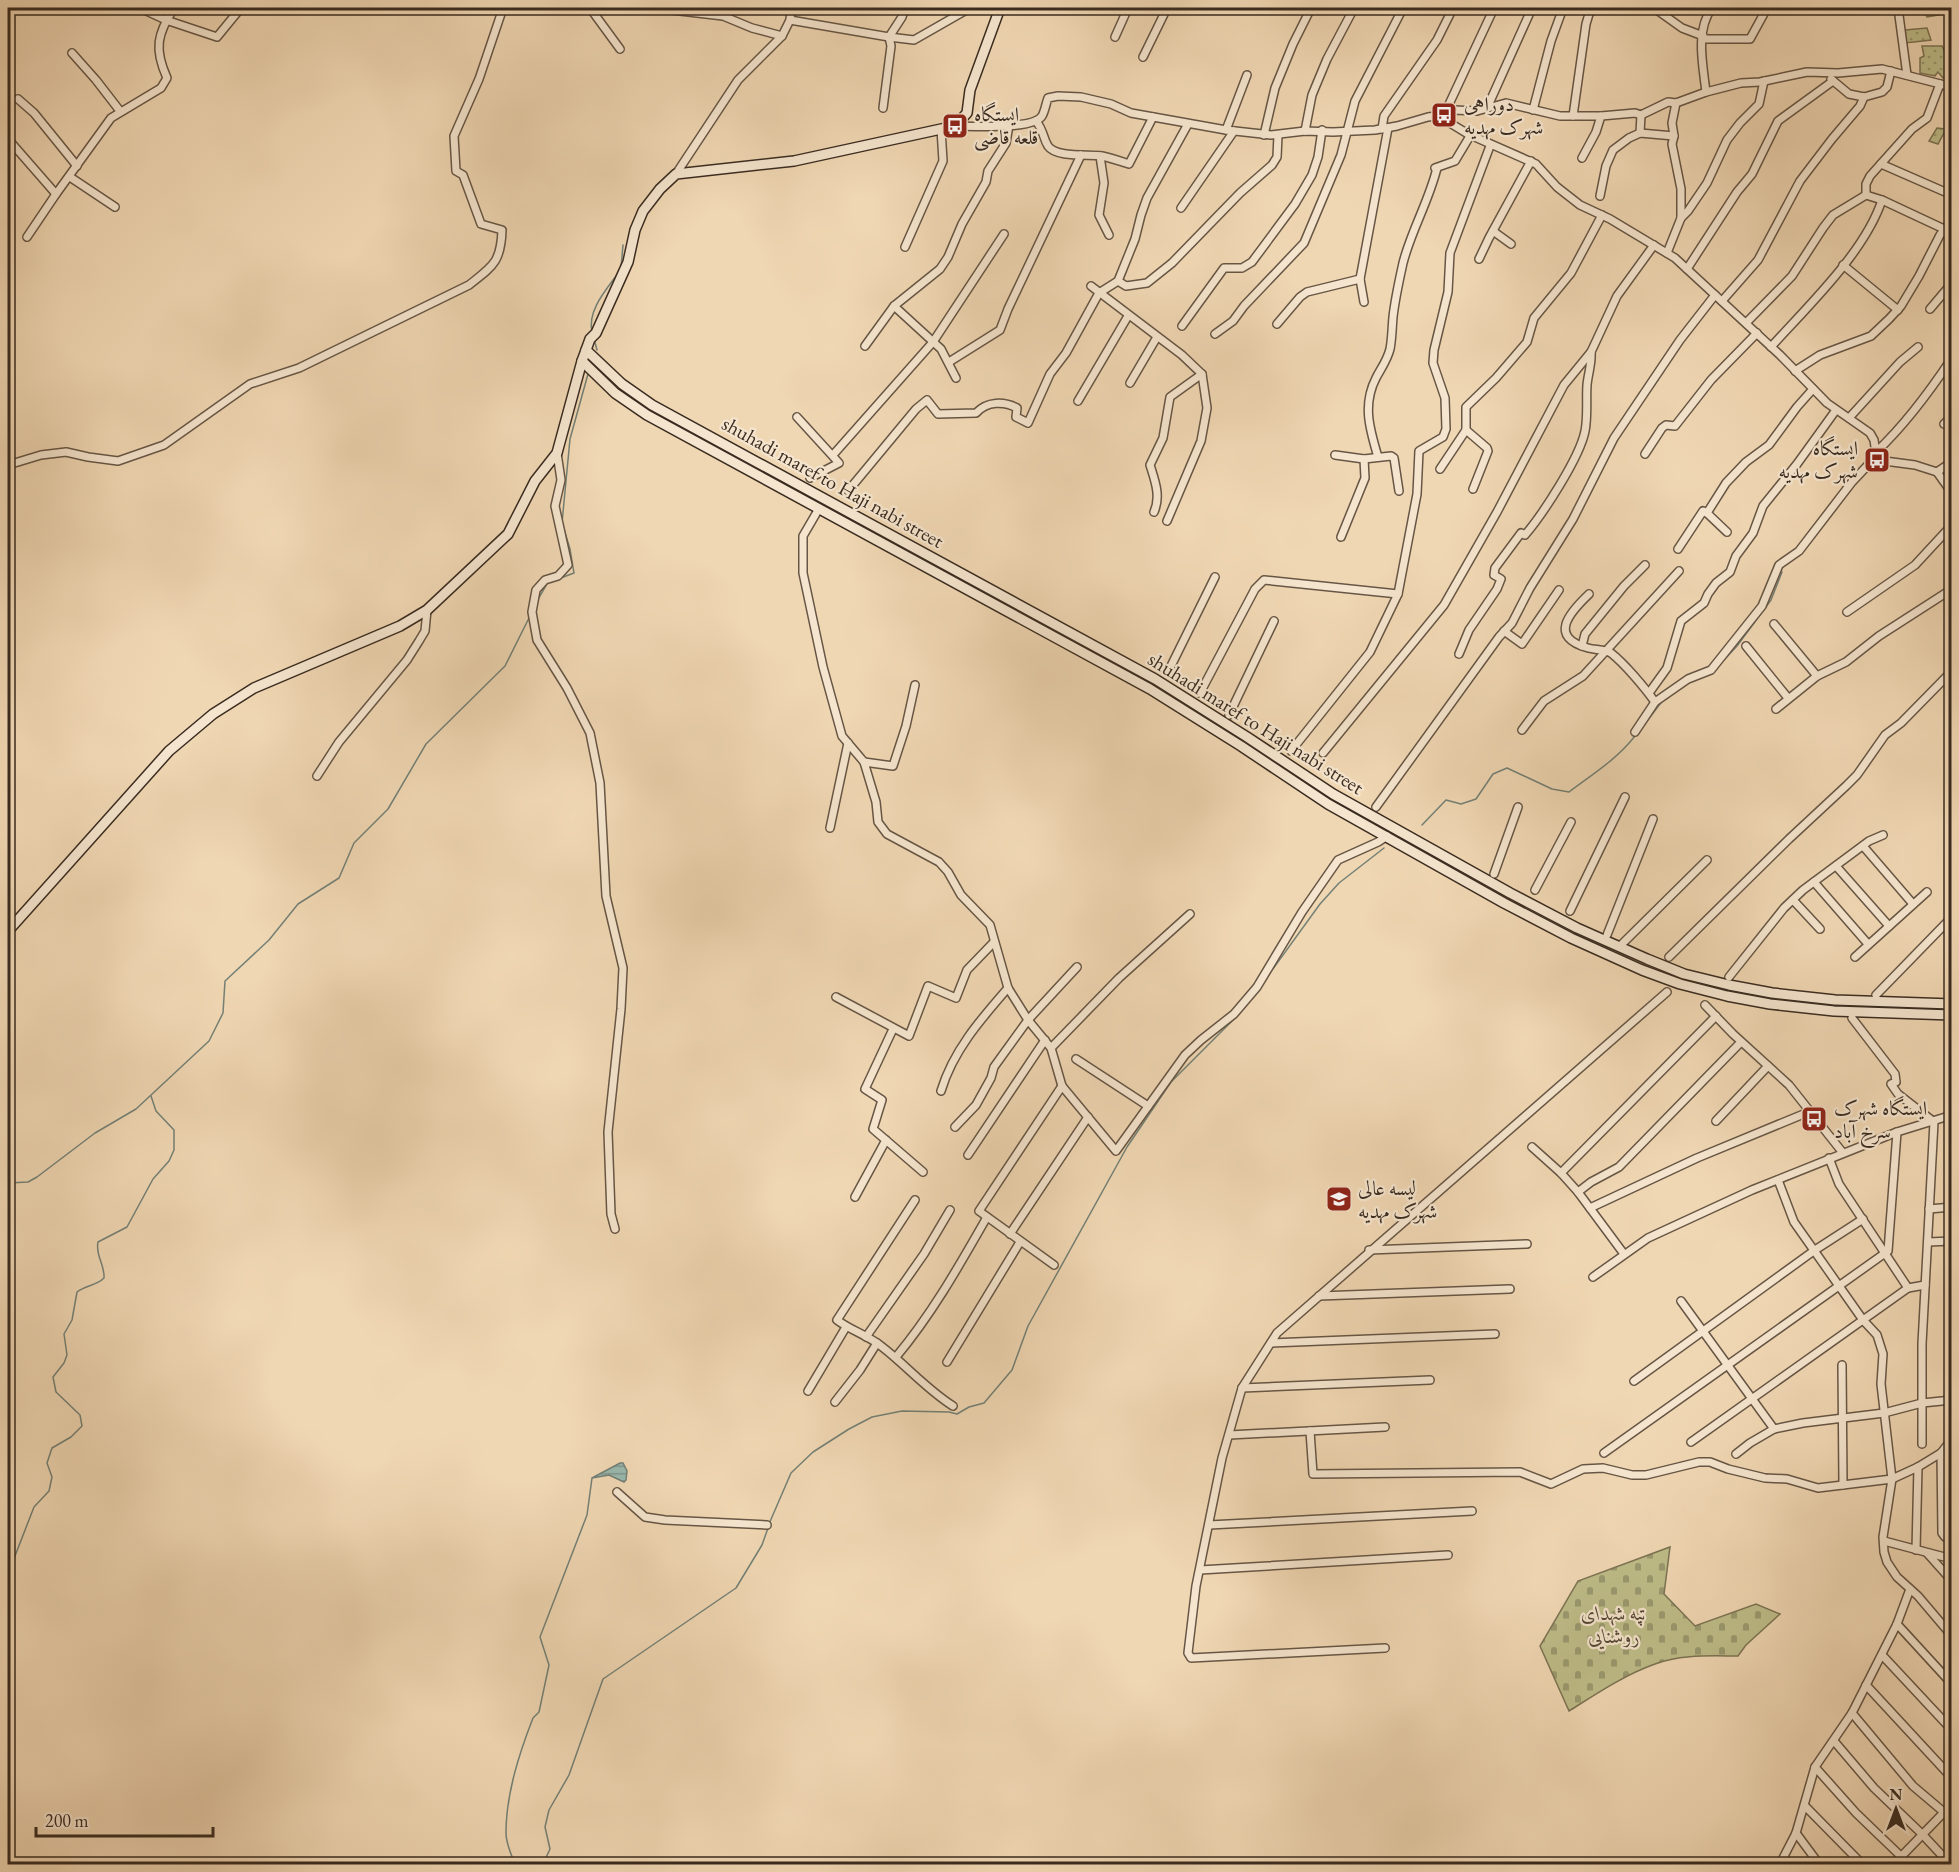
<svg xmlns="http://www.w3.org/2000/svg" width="1959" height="1872" viewBox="0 0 1959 1872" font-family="'EB Garamond',Amiri,serif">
<defs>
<pattern id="grass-dots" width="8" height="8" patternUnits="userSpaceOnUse" patternTransform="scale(1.5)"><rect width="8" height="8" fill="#bebd89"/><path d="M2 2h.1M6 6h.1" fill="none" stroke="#9b9a70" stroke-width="1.8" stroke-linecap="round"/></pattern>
<pattern id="cemetery-stones" width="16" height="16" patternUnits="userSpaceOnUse" patternTransform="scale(1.5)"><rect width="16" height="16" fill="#bebd89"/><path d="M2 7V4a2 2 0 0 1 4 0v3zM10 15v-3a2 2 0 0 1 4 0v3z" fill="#9b9a70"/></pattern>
<pattern id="water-rules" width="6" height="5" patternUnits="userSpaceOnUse" patternTransform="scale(1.5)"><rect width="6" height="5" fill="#9ab9b0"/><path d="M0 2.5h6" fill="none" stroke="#7f978f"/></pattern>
</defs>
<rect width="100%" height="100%" fill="#f0d7b3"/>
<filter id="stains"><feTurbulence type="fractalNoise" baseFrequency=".00333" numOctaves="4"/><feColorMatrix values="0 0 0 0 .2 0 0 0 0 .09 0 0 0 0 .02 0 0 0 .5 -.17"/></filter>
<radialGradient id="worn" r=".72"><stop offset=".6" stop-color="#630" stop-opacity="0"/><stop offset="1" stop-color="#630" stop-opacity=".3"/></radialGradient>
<g fill="url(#grass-dots)" stroke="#7c7454" stroke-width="1.5">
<path d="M1922 8H1932L1934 12 1944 8 1952 9 1950 13 1927 17Z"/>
<path d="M1927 28 1931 40 1905 43V30Z"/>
<path d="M1922 46H1942L1951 64V79L1943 78 1938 72 1935 76 1920 73V58L1924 56Z"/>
<path d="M1937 128 1946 129 1938 144 1929 141Z"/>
</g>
<path fill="url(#cemetery-stones)" stroke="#7c7454" stroke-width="1.5" d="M1670 1547 1664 1594 1695 1626 1756 1604 1780 1614 1746 1645 1738 1656C1711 1656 1680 1654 1655 1664 1624 1675 1596 1694 1569 1711L1540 1646 1578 1581Z"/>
<path fill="url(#water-rules)" stroke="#738076" stroke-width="1.5" d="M620 1463H623L627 1471 626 1480 624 1482 609 1475 592 1478Z"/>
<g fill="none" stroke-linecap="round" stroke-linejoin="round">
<g stroke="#738076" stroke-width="1.5">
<path d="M621 268 623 245"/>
<path d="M592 332C587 310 607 289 619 272"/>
<path d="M594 339 597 350"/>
<path d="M558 579 574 573 570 549 562 523 570 439 588 374"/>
<path d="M537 601 548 582"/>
<path d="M1724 660 1737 646 1771 600 1782 572"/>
<path d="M1644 725 1663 700"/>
<path d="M1422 825 1446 800 1461 804 1476 799 1493 774 1507 768 1552 789 1569 792C1593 774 1617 759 1635 736"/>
<path d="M1262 984 1320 904 1339 883 1384 848"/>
<path d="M1238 1015 1254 995"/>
<path d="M8 1183 28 1182 37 1177 95 1133 136 1109 209 1041 223 1013 225 981 269 940 298 904 339 878 354 843 388 809 426 744 505 666 530 616"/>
<path d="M769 1524 791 1473 813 1452 849 1429 872 1417 902 1411 949 1412 957 1414 969 1407 984 1403 1012 1370 1028 1326 1127 1147 1171 1082 1235 1018"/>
<path d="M8 1574 34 1507 49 1491 52 1477 47 1463 52 1448 71 1437 82 1426 80 1415 56 1392 53 1377 64 1363 67 1355 64 1334 72 1320 77 1292C86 1285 96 1286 104 1278 105 1265 95 1255 98 1242L127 1227 153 1179 169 1161 174 1150V1130L156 1111 151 1096"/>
<path d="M515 1864C511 1854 506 1844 506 1833 506 1794 519 1754 533 1718L539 1712 549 1665 540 1637 587 1515 592 1478"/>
<path d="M543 1864 550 1849 545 1827 549 1810 569 1775 603 1679 736 1588 762 1545 768 1528"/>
</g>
<g stroke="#675645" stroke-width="10">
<g id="street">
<path d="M140 8 166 20 217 37 240 9 243 8"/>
<path d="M590 8 620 49"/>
<path d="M654 8 723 16 752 28 782 36"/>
<path d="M1494 8 1444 115 1450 123 1468 134 1536 164 1557 187 1580 205 1610 219 1675 258 1780 355 1827 403 1870 433 1874 440 1877 460"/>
<path d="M1654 8 1682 28 1703 36"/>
<path d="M1898 8 1907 75"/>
<path d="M790 20 889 37 914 40 970 8"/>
<path d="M1115 37 1128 8"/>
<path d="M1702 39H1750L1767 8"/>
<path d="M72 53 96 80 120 111"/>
<path d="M1143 57 1167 8"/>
<path d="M1831 79 1849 94 1864 97 1882 92 1887 87 1891 71"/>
<path d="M1706 92C1703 66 1695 30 1712 8"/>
<path d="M18 99 34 113 77 166"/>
<path d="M1676 103 1672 123 1674 136 1672 144 1681 189V218"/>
<path d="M883 108 891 46 889 37 902 17 905 8"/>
<path d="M1487 108 1532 8"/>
<path d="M1533 110 1551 41 1563 8"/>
<path d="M1573 116 1586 24 1589 14 1594 8"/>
<path d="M1036 121C1044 131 1043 138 1048 146 1056 158 1089 154 1102 156 1111 158 1120 161 1129 164L1153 117"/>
<path d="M955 126C971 126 1033 130 1042 116 1045 111 1046 103 1048 98L1058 96 1081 97 1111 104 1131 113 1226 130 1271 135 1305 131 1333 132 1375 130 1397 126 1428 117 1444 115 1454 110 1477 111 1506 103 1560 116H1601L1635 113 1641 115 1668 102 1676 103 1706 92 1741 83 1760 82 1807 72 1838 73 1882 69 1952 87"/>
<path d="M1382 129 1384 116 1437 40 1453 8"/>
<path d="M1226 130 1247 75"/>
<path d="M1305 131 1312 95 1327 59 1354 8"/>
<path d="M1640 133 1641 115"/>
<path d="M1264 135 1275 88 1293 44 1311 8"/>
<path d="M8 139 56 194"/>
<path d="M1100 156 1104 183 1099 215 1109 235"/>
<path d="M1582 158 1596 132 1601 116"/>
<path d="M1881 164 1952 195"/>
<path d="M1435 168 1455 161 1470 136"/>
<path d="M676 174 738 80 782 36 790 20 791 8"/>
<path d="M70 177 115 207"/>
<path d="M1866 195V184L1870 176 1912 129 1927 118 1940 84"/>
<path d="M1600 196 1606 166 1613 150 1629 138 1640 133 1674 136"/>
<path d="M1181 208 1234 131"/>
<path d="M1493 231 1511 244"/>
<path d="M27 237 56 194 111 118 161 88 167 78C154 49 157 34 174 8"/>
<path d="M905 247 943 161 941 129"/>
<path d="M1667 253 1681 218 1688 211 1707 183 1727 140 1740 123 1759 104 1764 81"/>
<path d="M1479 259 1489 238 1531 161"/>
<path d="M1843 265 1898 310"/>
<path d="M1687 269 1737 192 1752 174 1778 121 1833 81"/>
<path d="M1118 281 1126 286 1147 283 1172 263 1240 193 1272 165 1277 157 1278 135"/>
<path d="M1091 286 1182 355 1202 374 1207 408 1201 441 1167 521"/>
<path d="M1722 301 1758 260 1800 181 1832 139 1860 106 1864 97"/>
<path d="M1364 302 1360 279 1388 128"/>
<path d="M894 306 941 349 956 378"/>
<path d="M1930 309 1952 283"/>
<path d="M1746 323 1792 276 1823 228 1833 215 1866 195 1882 200 1944 229"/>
<path d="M1277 324 1300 297 1307 292 1360 279"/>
<path d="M1182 326 1224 268H1242L1252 262 1295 204 1312 175 1318 157 1322 130"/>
<path d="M1215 334 1233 321 1244 306 1304 243 1341 155 1355 101 1403 8"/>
<path d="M865 346 894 306 940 269 948 257 962 224 986 182 988 171 1006 143 1009 125"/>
<path d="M1771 347C1808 306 1865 252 1882 200"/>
<path d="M949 362 1000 330 1008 309 1081 155"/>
<path d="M1795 371 1820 355 1871 336 1889 319 1901 306 1919 276 1940 235 1952 220"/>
<path d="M1130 383 1157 337"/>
<path d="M1078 401 1128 316"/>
<path d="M797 417 839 463 810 478"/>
<path d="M1849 418 1900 362 1918 347"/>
<path d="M1944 424 1952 416"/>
<path d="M1876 452C1905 425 1930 391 1952 358"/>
<path d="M557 453 561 480 555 506 568 565 558 576 545 580 536 590 532 612 537 640 567 688 590 733 600 783 606 896 623 968 621 1009 608 1132 611 1214 615 1229"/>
<path d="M1645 454 1662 428 1666 425 1675 426 1711 380 1757 333"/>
<path d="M833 455 933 342 1004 234"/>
<path d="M1335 455 1364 459 1391 456 1394 458 1399 491"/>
<path d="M1378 457C1370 430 1362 405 1376 378 1381 368 1387 361 1390 349 1392 339 1392 328 1393 317 1395 299 1399 281 1403 263 1411 231 1429 201 1437 168"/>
<path d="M8 465 41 455 66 452 88 457 118 461 164 445 250 384 299 368 469 285C493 266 501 262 502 230L481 224 463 175 456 171 454 136 479 79 503 8"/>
<path d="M1440 469 1466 430"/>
<path d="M1937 472 1952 462"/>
<path d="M1473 489 1488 451 1487 448 1466 430V407L1496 378 1527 342 1534 318 1571 273 1602 215"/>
<path d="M848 491 916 409 927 400 938 414 976 413C987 401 1004 401 1017 408L1016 417 1028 423 1050 374 1066 353 1099 293 1118 281 1135 239 1141 215 1147 198 1188 124"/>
<path d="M817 512 803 536V573L823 667 842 736 864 762 876 802 878 822 887 834 939 862 948 872 961 895 990 925 1008 988 1028 1020 1051 1048 1062 1086 1116 1151 1185 1055 1201 1040 1234 1014 1257 987 1302 912 1338 860 1378 842 1387 836"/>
<path d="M1154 512C1161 496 1155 481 1150 465L1163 438 1170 397 1202 374"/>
<path d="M1707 513 1727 532"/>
<path d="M1341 537 1365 478 1364 459"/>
<path d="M1678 549 1703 511 1707 513 1726 483 1746 462 1769 445 1797 407 1813 389"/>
<path d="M1589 594C1569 613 1548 637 1588 648 1595 650 1605 649 1611 653 1625 664 1645 688 1655 702"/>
<path d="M1847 612 1915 565 1952 525"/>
<path d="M1774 624 1817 676"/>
<path d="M1504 631 1522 644 1559 590"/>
<path d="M1582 646 1585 634 1624 586 1645 565"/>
<path d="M1746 646 1788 698"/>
<path d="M1459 654 1469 630 1497 589 1501 579 1494 575 1495 568 1521 533 1525 535C1543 514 1580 457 1585 431 1588 416 1586 400 1587 385 1588 374 1592 363 1591 352"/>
<path d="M1169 670 1215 577"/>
<path d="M1200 693 1255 589 1264 580 1398 594"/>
<path d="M1649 693 1667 668 1681 621 1704 603 1708 594 1716 583 1730 572 1736 556 1753 533 1763 506 1797 464 1836 410"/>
<path d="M1776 709 1817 676 1846 662 1879 636 1952 589"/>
<path d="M1229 715 1274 621"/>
<path d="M1522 730 1544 701 1583 676 1679 571"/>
<path d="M1635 732 1655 702 1688 679 1711 670 1762 606 1779 565 1799 551 1852 482 1868 465 1877 460 1915 465 1937 472 1952 493"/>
<path d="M1291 751 1370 652 1398 594 1417 494 1419 451 1443 437 1446 429 1445 398 1433 363 1434 350 1448 292 1450 253 1490 146"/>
<path d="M1323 753 1444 605 1497 512 1564 385 1591 352 1617 296 1654 245"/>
<path d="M864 762 893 766 906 726 915 685"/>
<path d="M317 776 339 742 407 660 419 641 425 631 427 610"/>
<path d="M1376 807 1499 637 1512 623 1530 588 1573 519 1614 438 1680 340 1715 295"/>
<path d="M830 828 848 743"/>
<path d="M1863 846 1913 904"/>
<path d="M1836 866 1889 926"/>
<path d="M1494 874 1518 807"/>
<path d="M1814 882 1868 944"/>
<path d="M1535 890 1571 822"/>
<path d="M1793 900 1820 929"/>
<path d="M1570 911 1625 797"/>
<path d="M1607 935 1653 819"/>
<path d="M1621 945 1707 860"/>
<path d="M1669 957 1789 839 1846 786 1857 775 1885 735 1901 723 1952 671"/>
<path d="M1855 957 1927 892"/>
<path d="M1729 977 1784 908 1803 890 1869 841 1883 835"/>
<path d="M1876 995 1952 917"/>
<path d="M836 997 909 1036 928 986 956 998 967 970 994 942"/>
<path d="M1705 1005 1733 1034 1789 1085 1843 1153"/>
<path d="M1852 1018 1895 1074 1896 1082 1891 1084 1898 1094 1934 1122 1922 1344V1444"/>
<path d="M893 1029 865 1089 882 1100 873 1129 923 1172"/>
<path d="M1051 1048 1119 978 1190 914"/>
<path d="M1076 1059 1148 1106"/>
<path d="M941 1091C953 1051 980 1020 1008 988"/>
<path d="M1716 1121 1768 1066"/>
<path d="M955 1127 976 1105 991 1078 994 1067 1028 1020 1077 967"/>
<path d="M1532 1147 1561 1173 1578 1192 1624 1254"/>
<path d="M968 1155 1045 1040"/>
<path d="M1829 1158 1839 1184 1908 1288"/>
<path d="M1561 1173 1716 1016"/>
<path d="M1778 1180 1794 1222 1863 1320 1877 1335 1883 1354 1881 1384 1892 1479 1883 1537 1884 1552 1887 1562 1897 1577 1918 1596 1952 1636"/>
<path d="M1578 1192 1591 1182 1619 1167 1741 1042"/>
<path d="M855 1197 886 1140"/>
<path d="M915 1200 837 1320C850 1330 867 1335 881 1346 906 1365 926 1389 953 1406"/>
<path d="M1590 1208 1697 1158 1811 1111"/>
<path d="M1929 1209 1952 1207"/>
<path d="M1010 1234 1088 1117"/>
<path d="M1928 1242 1952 1241"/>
<path d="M1369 1250 1527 1244"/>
<path d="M1054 1265 979 1211 1062 1086"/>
<path d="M1593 1277 1648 1238 1752 1190 1897 1132 1952 1115"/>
<path d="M1319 1296 1510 1289"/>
<path d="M1681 1301 1774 1429"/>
<path d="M866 1337 924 1254 950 1210"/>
<path d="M1271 1343 1495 1334"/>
<path d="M896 1357C932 1314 959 1266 987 1217"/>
<path d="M947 1362 1020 1242"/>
<path d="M1842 1365 1843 1485"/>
<path d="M1634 1381 1815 1250 1863 1219"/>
<path d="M1242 1388 1430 1380"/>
<path d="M808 1391 846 1327"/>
<path d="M835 1402 860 1370 877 1343"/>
<path d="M1310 1431 1313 1474 1520 1472 1551 1484 1583 1469 1603 1468 1632 1475H1646L1699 1462H1710L1728 1469 1765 1478 1787 1479 1818 1488 1892 1479 1918 1467 1941 1453 1952 1439"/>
<path d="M1229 1435 1385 1427"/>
<path d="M1691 1442 1908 1288 1925 1285"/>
<path d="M1604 1453 1888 1251 1897 1132"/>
<path d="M1941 1453 1942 1533 1945 1537H1952"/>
<path d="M1736 1454 1750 1443 1774 1429 1803 1423 1884 1413 1922 1403 1952 1400"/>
<path d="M617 1492 645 1517 665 1520 767 1525"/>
<path d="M1209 1525 1472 1511"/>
<path d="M1884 1541 1952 1559"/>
<path d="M1916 1550 1918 1467"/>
<path d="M1927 1553 1952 1581"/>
<path d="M1200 1570 1448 1555"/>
<path d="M1897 1624 1952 1684"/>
<path d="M1385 1648 1191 1658 1188 1653 1196 1586 1222 1458 1242 1388 1277 1333 1667 992"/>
<path d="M1882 1655 1952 1730"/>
<path d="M1866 1685 1952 1778"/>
<path d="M1852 1713 1913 1786 1952 1819"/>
<path d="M1834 1741 1874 1788 1922 1834 1950 1864"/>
<path d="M1815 1767 1856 1813 1909 1864"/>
<path d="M1805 1806 1862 1864"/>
<path d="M1796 1833 1819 1864"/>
<path d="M1780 1864 1796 1833 1815 1767 1852 1713 1897 1624 1910 1589"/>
<path d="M1894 1864 1952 1804"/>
</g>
</g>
<g stroke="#392b20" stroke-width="12">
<g id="secondary">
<path d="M586 350 622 384 652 405 1155 679 1247 737 1333 794 1510 893 1577 928 1647 959 1684 974 1729 985 1772 993 1835 1000 1952 1004"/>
<path d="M582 361 615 393 647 415 1150 689 1241 746 1328 804 1504 903 1571 938 1642 970 1680 984 1727 996 1770 1004 1834 1011 1952 1015"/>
<path d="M8 931 169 751 213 714 254 688 400 626 427 610 508 534 535 481 557 453 582 361 590 339 596 333 628 262 635 230 643 211 660 189 676 174 794 161 955 126 967 113 970 90 1000 8"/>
</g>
</g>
<use href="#street" stroke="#f5e5ce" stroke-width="7"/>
<use href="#secondary" stroke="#f5e5ce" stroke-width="9"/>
</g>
<defs>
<g id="bus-square" transform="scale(1.35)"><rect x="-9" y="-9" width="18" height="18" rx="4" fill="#8f2418" stroke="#f5e5ce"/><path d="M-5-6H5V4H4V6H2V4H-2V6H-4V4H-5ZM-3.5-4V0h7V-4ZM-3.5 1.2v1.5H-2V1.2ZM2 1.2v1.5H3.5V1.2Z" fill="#fff"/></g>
<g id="school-square" transform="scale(1.35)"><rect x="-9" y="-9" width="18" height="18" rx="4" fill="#8f2418" stroke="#f5e5ce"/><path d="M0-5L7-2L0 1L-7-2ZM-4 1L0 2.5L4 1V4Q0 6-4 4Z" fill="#fff"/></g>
</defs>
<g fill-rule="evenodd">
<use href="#bus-square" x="1444" y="115"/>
<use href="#bus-square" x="955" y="126"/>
<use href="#bus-square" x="1877" y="460"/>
<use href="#bus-square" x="1814" y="1119"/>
<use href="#school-square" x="1339" y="1199"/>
</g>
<g text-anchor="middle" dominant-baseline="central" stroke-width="4.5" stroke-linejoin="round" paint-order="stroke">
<g font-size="20" fill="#392b20" stroke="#f5e5ce" text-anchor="start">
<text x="1464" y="104">دوراهی<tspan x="1464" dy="23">شهرک مهدیه</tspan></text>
<text x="974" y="114">ایستگاه<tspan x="974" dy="23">قلعه قاضی</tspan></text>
<text x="1858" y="448" text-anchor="end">ایستگاه<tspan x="1858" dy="23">شهرک مهدیه</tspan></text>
<text x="1834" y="1108">ایستگاه شهرک<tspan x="1834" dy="23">سرخ آباد</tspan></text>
<text x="1358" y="1188">لیسه عالی<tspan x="1358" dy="23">شهرک مهدیه</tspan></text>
</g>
<g font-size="20" fill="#392b20" stroke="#f5e5ce">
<text transform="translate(833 482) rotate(29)">shuhadi maref to Haji nabi street</text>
<text transform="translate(1256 723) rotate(32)">shuhadi maref to Haji nabi street</text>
</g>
<g font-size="20" font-style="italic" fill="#544835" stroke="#f5e5ce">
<text x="1614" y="1613">تپه شهدای<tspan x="1614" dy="23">روشنایی</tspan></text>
</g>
</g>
<rect width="1959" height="1872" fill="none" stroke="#f0d7b3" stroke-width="30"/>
<rect x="9" y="9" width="1941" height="1854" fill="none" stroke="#392b20" stroke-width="3"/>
<rect x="15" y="15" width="1929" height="1842" fill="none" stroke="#392b20" stroke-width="1.5"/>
<g transform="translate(1896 1809)" stroke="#f5e5ce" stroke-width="4.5" paint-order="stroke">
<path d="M0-4.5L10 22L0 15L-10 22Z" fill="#392b20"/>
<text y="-9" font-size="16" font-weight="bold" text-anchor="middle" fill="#392b20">N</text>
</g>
<path d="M36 1827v9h177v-9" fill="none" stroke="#392b20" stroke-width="3"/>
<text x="45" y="1827" font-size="18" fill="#392b20" stroke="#f5e5ce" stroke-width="4.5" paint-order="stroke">200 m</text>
<rect width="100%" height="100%" filter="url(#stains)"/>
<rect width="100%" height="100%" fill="url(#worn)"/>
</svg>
